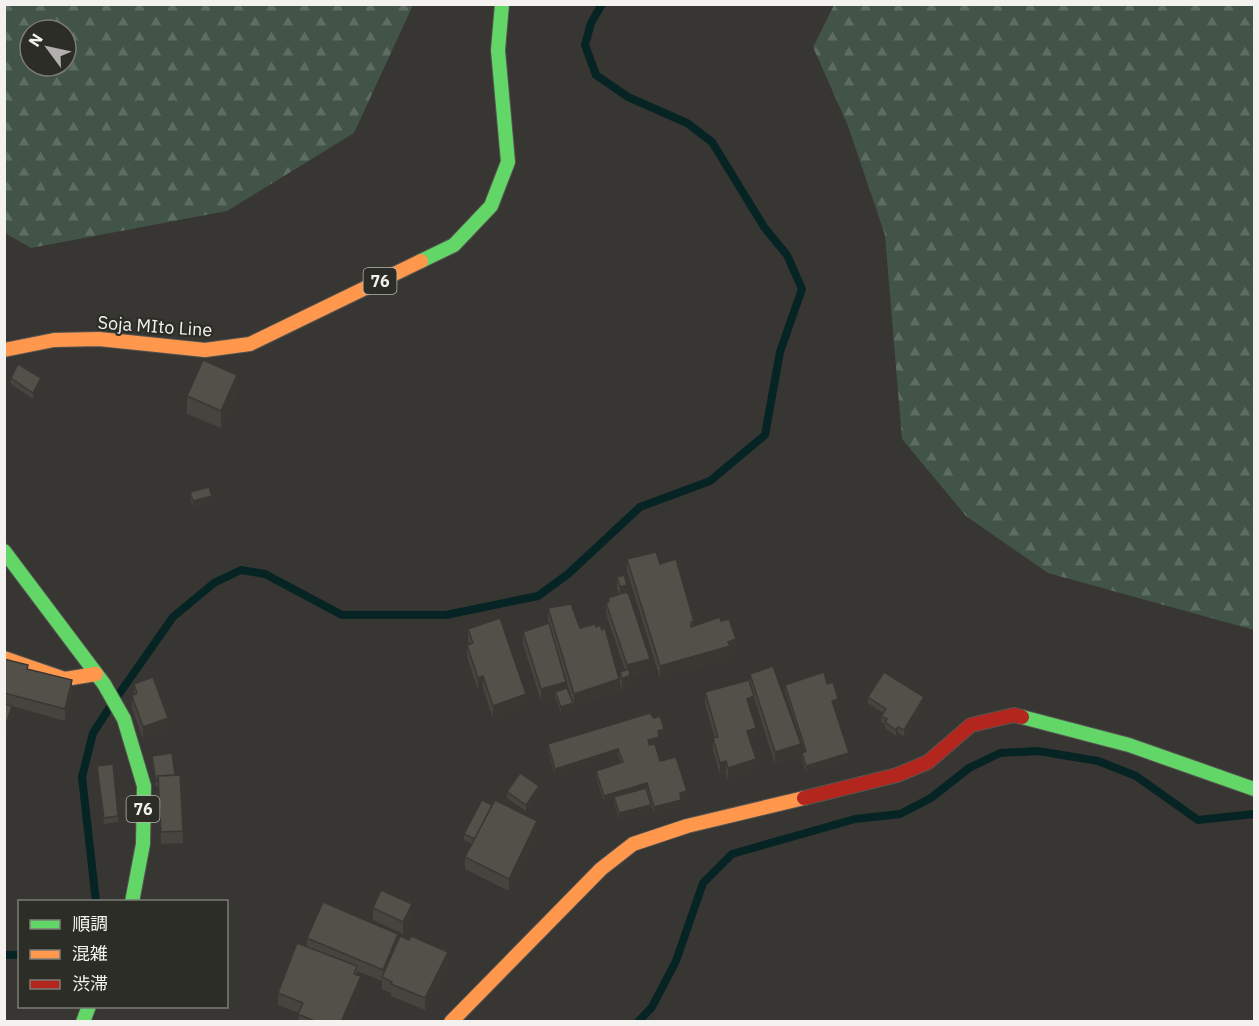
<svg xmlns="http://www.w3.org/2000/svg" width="1259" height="1026" viewBox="0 0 1259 1026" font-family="'IBM Plex Sans','Noto Sans JP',sans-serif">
<defs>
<pattern id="forest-firs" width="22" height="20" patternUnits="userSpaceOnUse" patternTransform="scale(1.5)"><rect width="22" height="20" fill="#415447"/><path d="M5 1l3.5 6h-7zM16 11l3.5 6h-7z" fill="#5d6d62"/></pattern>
</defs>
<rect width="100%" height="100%" fill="#373632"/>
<g fill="url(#forest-firs)" fill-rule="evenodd">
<path d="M5 4H413V5L354 133 227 211 31 248 5 233ZM30 30H66V66H30Z"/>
<path d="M834 5H1254V630L1048 573 966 516 902 439 885 235 848 126 813 47Z"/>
</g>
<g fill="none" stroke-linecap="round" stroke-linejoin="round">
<g stroke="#062423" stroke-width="8">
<path d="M119 694 173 617 214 583 241 570 265 574 342 615H446L538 596 568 574 640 507 710 481 765 435 780 352 802 289 787 255 764 227 712 142 687 123 628 97 596 75 585 45 591 23 602 4"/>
<path d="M96 902 82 777 93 733 110 707"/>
<path d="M4 955H20"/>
<path d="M638 1022 652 1007 676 961 703 883 732 854 855 819 900 814 931 798 969 768 1000 753 1038 751 1098 761 1136 776 1198 820 1254 814"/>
</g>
<g stroke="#555451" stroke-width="16">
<g id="fast">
<path d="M421 261 454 245 491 206 508 162 498 50 502 4"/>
<path d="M4 551 104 684 124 719 144 786 143 844 132 902"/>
<path d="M1022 717 1129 745 1254 789"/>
<path d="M83 1022 89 1006"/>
</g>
</g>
<g stroke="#555451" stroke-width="16">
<g id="slow">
<path d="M4 350 54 340 99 339 205 350 250 344 421 261"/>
<path d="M4 658 65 679 96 674"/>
<path d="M451 1022 601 869 633 844 687 826 804 798"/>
</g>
</g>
<g stroke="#555451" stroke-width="16">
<path id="jam" d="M804 798 897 775 928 762 971 725 1014 715 1022 717"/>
</g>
<use href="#fast" stroke="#63d668" stroke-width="14"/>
<use href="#slow" stroke="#ff974d" stroke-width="14"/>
<use href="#jam" stroke="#b3261e" stroke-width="14"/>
</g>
<g fill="#47443f">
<path d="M11 378 41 384 33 399 11 384Z"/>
<path d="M237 393 221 428 187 414V396Z"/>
<path d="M190 492 212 502 193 507 190 498Z"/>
<path d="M627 559 660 564 694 626 736 651 730 653V658L660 678 627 571Z"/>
<path d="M617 577 627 593 650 671 630 676V687L622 691 620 684V672L625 670 606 614V603L608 602V598L619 594 617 589Z"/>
<path d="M548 608 580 628 619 691 574 706 548 620Z"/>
<path d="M468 629 526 706 493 718 483 688 478 690 467 657V645L469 644 468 641Z"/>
<path d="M523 632 566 688 573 709 561 713 555 697 541 701 523 644Z"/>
<path d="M4 659 28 669 72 692 65 721 12 706V717L4 743Z"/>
<path d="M750 674 801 756 775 764 750 685Z"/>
<path d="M134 684 168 730 143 739 132 708V696L134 694Z"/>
<path d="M827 684 838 705 834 706 849 759 806 772 802 759V753L805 752 785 691V685Z"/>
<path d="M705 692 754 708 750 709 756 739 751 741 756 771 728 780 726 773 720 774 713 750V738H715L705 704Z"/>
<path d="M868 697 924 703 904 736 898 733 896 736 885 728V724L881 722V716L883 713 868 703Z"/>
<path d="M664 735 659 736V743L655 744 660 761 687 797 680 799 681 806 654 813 651 805V811L619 819 614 803V799L604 802 596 777V771L621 762 618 755 555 775 548 750V744Z"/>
<path d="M152 756 183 831V843L161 844 158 786 156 787 152 762Z"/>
<path d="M97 766 118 816V822L104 824Z"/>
<path d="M507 792H539L526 811 507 798Z"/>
<path d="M537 833 509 891 465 869V857L472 844 464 840V834Z"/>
<path d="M373 908 412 916 403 934 373 920Z"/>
<path d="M307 938 398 939 448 964 425 1010 391 996V993L382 989V981L357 971V975L361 988 346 1022H298L299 1013 278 1005V993L307 947Z"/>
</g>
<g fill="#3a3733">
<path d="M237 375V393L221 428V411Z"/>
<path d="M41 378V384L33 399V393Z"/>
<path d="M212 496V502L193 507V501Z"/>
<path d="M627 585V597L620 599V587Z"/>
<path d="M736 639V651L730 653V658L660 678V666Z"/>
<path d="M650 659V671L630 676V687L622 691V679L627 676V665Z"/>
<path d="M483 676V688L478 690V678Z"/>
<path d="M619 679V691L574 706V694Z"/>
<path d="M72 680V692L65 721V709Z"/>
<path d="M566 682V694L555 692V697L541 701V689Z"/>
<path d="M526 694V706L493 718V706Z"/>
<path d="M754 696V708L747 710V699Z"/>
<path d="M924 697V703L904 736V730Z"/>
<path d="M838 699V705L832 707V701Z"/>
<path d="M573 703V709L561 713V707Z"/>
<path d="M12 706V717L4 743V731Z"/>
<path d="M168 718V730L143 739V727Z"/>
<path d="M898 727V733L896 736V730Z"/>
<path d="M756 728V739L747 743V731Z"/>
<path d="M664 729V735L658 737V731Z"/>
<path d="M659 737V743L648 746V740Z"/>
<path d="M801 744V756L775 764V752Z"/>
<path d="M618 749V755L555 775V769Z"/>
<path d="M849 753V759L806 772V766Z"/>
<path d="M756 759V771L728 780V768Z"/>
<path d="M726 761V773L720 774V763Z"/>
<path d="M647 783V789L614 799V797V799L604 802V796Z"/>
<path d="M539 786V792L526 811V805Z"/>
<path d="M687 791V797L680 800V793Z"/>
<path d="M681 800V806L654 813V807Z"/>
<path d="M651 805V811L619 819V813Z"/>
<path d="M537 821V833L509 891V879Z"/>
<path d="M412 904V916L403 934V922Z"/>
<path d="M398 934V946L383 978V970Z"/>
<path d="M448 952V964L425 1010V998Z"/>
<path d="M361 976V988L346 1022H341Z"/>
</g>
<g fill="#534f49" stroke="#3a3733" stroke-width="1.5">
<path d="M203 360 237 375 221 411 187 396Z"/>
<path d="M18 364 41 378 33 393 11 378Z"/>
<path d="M209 487 212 496 193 501 190 492Z"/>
<path d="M656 552 660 564 676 559 694 622H691V627L720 617 721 621 729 619 736 639 728 642 730 646 660 666 627 559Z"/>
<path d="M624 575 627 585 620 587 617 577Z"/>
<path d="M626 592 629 595 650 659 627 665 606 603 609 602 608 598Z"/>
<path d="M571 604 580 628 595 624 596 627 600 625 602 630 605 628 619 679 574 694 548 608Z"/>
<path d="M500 618 526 694 493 706 483 676 478 678 467 645 473 643 468 629Z"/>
<path d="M549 623 566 682 541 689 523 632Z"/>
<path d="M4 659 28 665 27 669 72 680 65 709 4 693Z"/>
<path d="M773 666 801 744 775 752 750 674Z"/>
<path d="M629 669 630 675 622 679 620 672Z"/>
<path d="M824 672 827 684 833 682 838 699 832 701 849 753 806 766 802 753 806 751 785 685Z"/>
<path d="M884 672 924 697 904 730 898 727 896 730 885 722 887 719 881 716 886 709 868 697Z"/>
<path d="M153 677 168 718 143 727 132 696 137 693 134 684Z"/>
<path d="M749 680 754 696 747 699 756 728 747 731 756 759 728 768 726 761 720 763 713 738 718 737 705 692Z"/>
<path d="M567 688 573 703 561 707 555 692Z"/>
<path d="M4 704 12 706 4 731Z"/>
<path d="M650 713 654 718 660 716 664 729 658 731 659 737 648 740 649 745 655 744 660 761 676 757 687 791 680 793 681 800 654 807 647 783 604 796 596 771 623 762 618 749 555 769 548 744Z"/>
<path d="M172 753 175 775 158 776V780L156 781 152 756Z"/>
<path d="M113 764 118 816 104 818 97 766Z"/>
<path d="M520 773 539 786 526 805 507 792Z"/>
<path d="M180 775 183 831 161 832 158 776Z"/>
<path d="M646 788 651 805 619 813 614 797Z"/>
<path d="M482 800 492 805 475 839 464 834Z"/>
<path d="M495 800 537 821 509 879 465 857Z"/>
<path d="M381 890 412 904 403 922 373 908Z"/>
<path d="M323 902 398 934 383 970 307 938Z"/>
<path d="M400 936 409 940 411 936 448 952 425 998 391 984 392 982 382 977Z"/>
<path d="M297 943 357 966 354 974 361 976 341 1022H317L298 1014 303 1003 278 993Z"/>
</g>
<g text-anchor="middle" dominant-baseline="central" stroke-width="4.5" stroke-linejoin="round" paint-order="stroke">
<g fill="#2d2d27" stroke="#b8b7b2" stroke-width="1.5">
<rect x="363.5" y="268" width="33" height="26" rx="4.5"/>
<rect x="126.5" y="796" width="33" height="26" rx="4.5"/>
</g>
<g font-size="16" font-weight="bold" fill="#f3f2ee">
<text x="380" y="281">76</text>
<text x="143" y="809">76</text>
</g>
<g font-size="18" fill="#f3f2ee" stroke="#2d2d27">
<text transform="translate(155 326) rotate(4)">Soja MIto Line</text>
</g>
</g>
<rect width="1259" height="1026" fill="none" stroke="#f3f2ee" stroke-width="12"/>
<rect x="18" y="900" width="210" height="108" fill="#2d2d27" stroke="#7c7c77" stroke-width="1.5"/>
<rect x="30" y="920" width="30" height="9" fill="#63d668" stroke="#7c7c77" stroke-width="1.5"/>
<text x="72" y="930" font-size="18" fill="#f3f2ee">順調</text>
<rect x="30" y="950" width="30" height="9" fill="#ff974d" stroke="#7c7c77" stroke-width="1.5"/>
<text x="72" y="960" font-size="18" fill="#f3f2ee">混雑</text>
<rect x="30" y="980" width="30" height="9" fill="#b3261e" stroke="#7c7c77" stroke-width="1.5"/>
<text x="72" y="990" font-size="18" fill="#f3f2ee">渋滞</text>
<g transform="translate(48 48) rotate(303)"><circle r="28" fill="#2d2d27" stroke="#7c7c77" stroke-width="1.5"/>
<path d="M0-4.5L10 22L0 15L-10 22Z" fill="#b1b0ac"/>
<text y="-9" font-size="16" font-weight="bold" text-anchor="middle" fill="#f3f2ee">N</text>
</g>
</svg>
